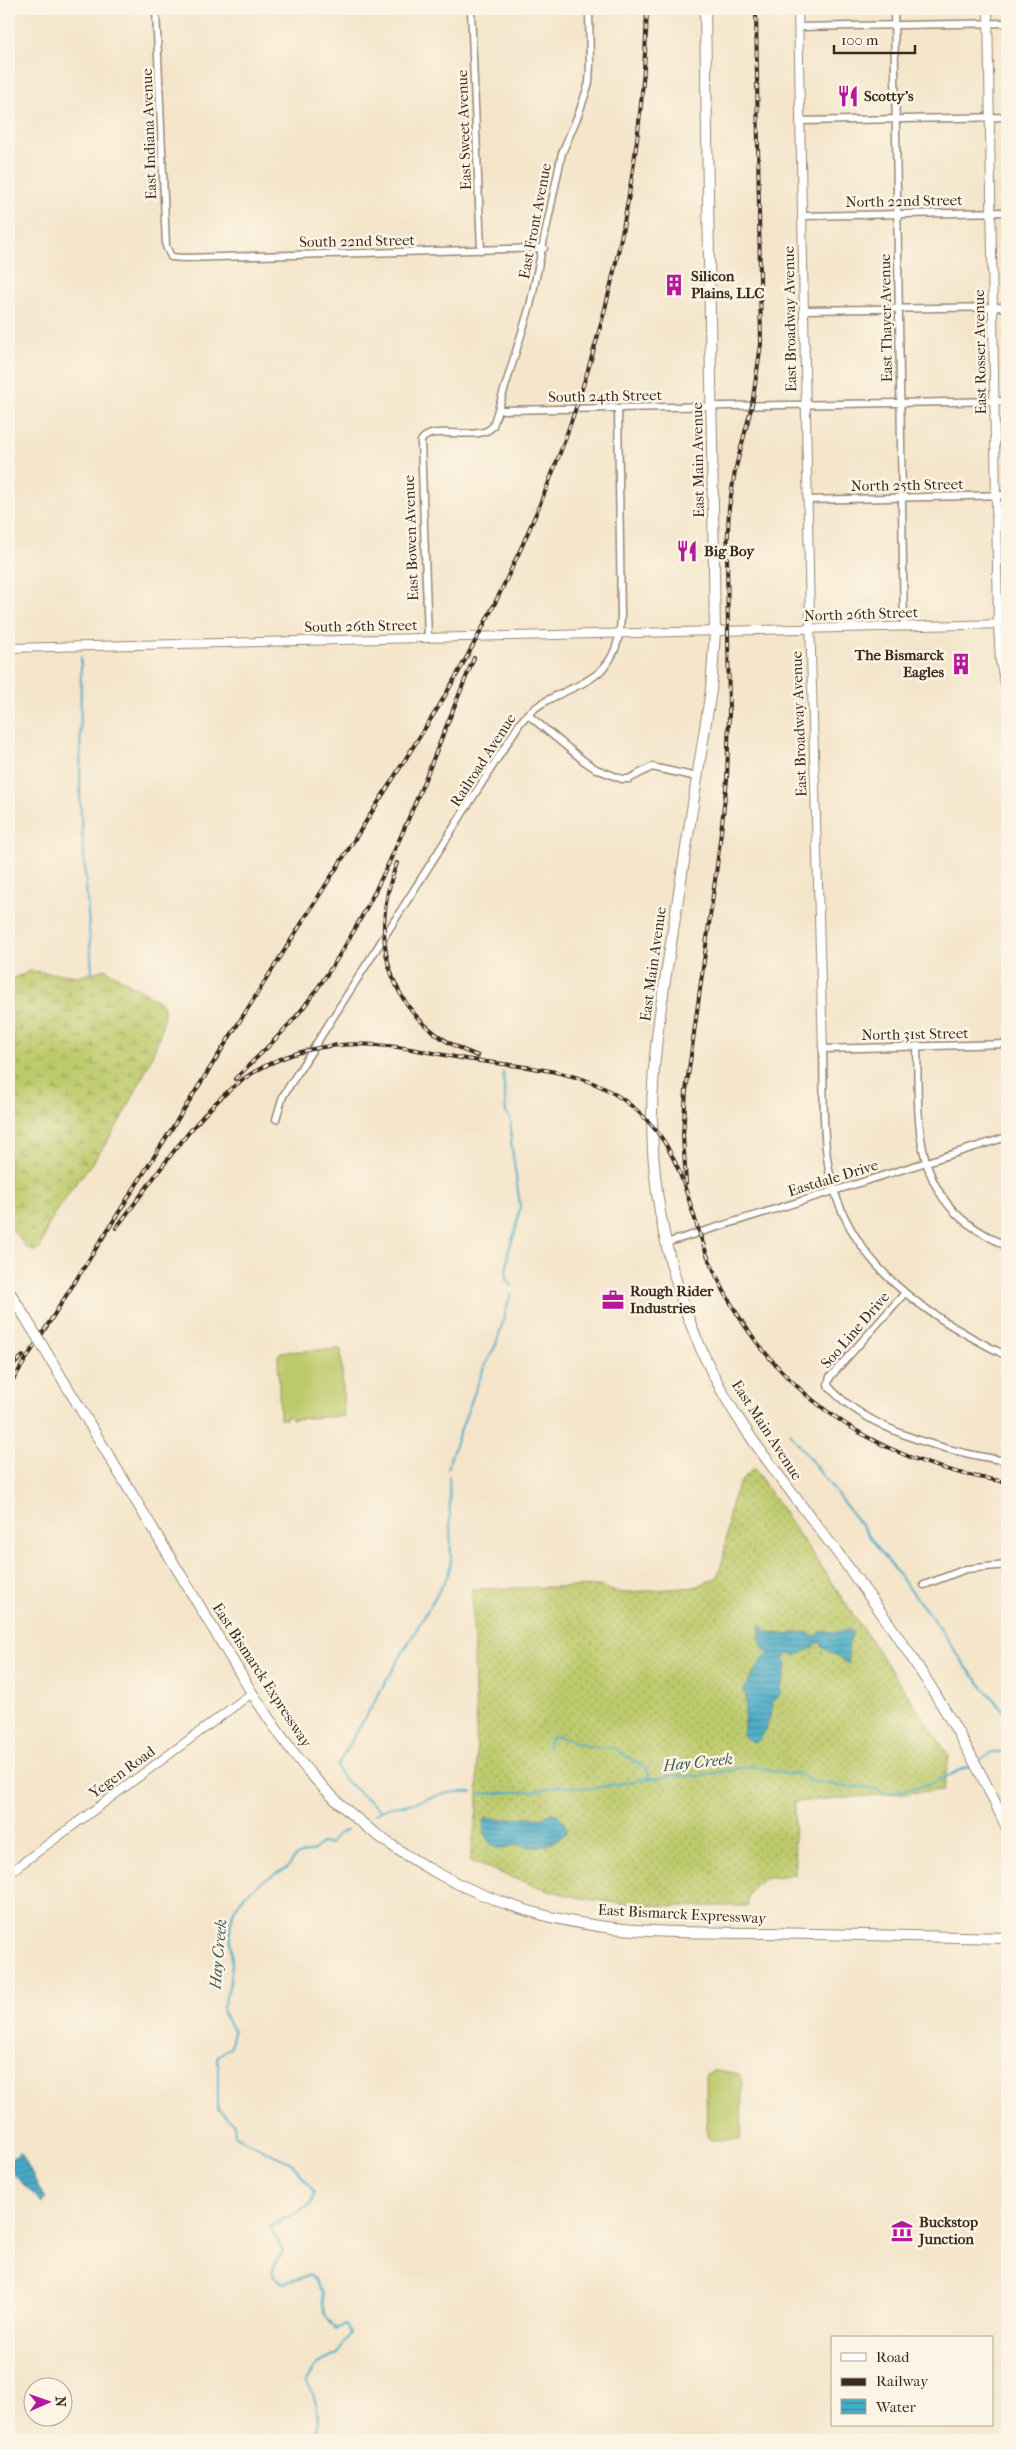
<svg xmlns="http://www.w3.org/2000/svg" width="1016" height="2449" viewBox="0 0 1016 2449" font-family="'IM FELL French Canon',serif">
<defs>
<pattern id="grass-dots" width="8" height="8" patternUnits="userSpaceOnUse" patternTransform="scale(1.25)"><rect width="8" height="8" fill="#bdca6c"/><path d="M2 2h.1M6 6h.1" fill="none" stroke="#9ba458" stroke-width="1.8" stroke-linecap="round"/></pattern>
<pattern id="wetland-marsh" width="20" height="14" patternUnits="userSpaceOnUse" patternTransform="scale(1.25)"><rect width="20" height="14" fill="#bdca6c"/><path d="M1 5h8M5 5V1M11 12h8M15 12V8" fill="none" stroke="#9ba458"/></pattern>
<pattern id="water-rules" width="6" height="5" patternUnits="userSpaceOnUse" patternTransform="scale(1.25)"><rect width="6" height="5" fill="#46abc6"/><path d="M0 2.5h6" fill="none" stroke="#3c8ba0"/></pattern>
</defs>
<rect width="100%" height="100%" fill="#fcf5e5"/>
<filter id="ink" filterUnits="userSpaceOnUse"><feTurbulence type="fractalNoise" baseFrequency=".02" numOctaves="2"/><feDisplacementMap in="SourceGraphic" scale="10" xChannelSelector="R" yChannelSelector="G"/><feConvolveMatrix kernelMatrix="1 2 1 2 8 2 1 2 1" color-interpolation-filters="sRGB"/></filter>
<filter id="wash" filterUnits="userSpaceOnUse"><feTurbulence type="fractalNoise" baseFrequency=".0096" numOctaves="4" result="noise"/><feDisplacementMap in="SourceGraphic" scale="20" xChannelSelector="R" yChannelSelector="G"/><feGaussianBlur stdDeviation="1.12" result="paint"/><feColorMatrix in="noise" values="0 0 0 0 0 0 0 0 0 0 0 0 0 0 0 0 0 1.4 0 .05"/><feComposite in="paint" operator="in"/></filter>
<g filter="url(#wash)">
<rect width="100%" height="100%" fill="#f4e5ca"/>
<path fill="url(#grass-dots)" stroke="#7c7a45" d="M754 1468 949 1756 943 1790 794 1802 795 1875C769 1878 752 1874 747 1906 689 1906 628 1908 571 1896 536 1888 503 1874 470 1861L478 1801 472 1589 600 1586 619 1593 694 1587 716 1578C731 1550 722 1514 739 1485 742 1479 749 1473 754 1468Z"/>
<path fill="url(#wetland-marsh)" stroke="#7c7a45" d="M105 969 162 1003C175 1024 124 1114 111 1136 92 1166 66 1192 49 1224 45 1232 43 1241 40 1249L34 1251 27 1248 9 1226V1067L15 1053 12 1003 14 978 30 971 80 976Z"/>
<g fill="#bdca6c" stroke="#7c7a45">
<path d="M341 1349 344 1416 291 1419 290 1416H286V1419H280L278 1355 281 1352Z"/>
<path d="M716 2070 739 2074 742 2082 741 2139 711 2140 707 2137 706 2074Z"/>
</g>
<g fill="url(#water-rules)" stroke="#406a72">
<path d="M760 1625H762L767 1632 785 1634 807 1632 812 1636H817L821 1631 836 1632 851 1630 853 1632 848 1646 849 1664 822 1647 821 1642 814 1644 813 1648 794 1656 787 1653 784 1659 787 1664 779 1696 772 1701 773 1706C769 1717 766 1740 753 1743L743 1736 746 1699 744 1689 764 1657 771 1652 765 1651C759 1643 759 1634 760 1625Z"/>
<path d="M557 1814 564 1822 567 1831C560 1841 546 1847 533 1847 528 1847 523 1845 518 1845 508 1845 501 1852 492 1845 487 1841 485 1834 483 1828L486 1817C494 1821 519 1819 528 1816L537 1819 548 1815Z"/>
<path d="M21 2153 45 2199 42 2203 9 2170 12 2158Z"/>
</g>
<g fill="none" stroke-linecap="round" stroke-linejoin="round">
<g stroke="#46abc6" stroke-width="2">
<path d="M81 657 80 801 92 971"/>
<path d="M503 1072 506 1112 511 1121V1141L520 1206 516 1229 508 1252 506 1280 510 1282 512 1286"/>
<path d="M790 1433 942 1631 966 1667 1007 1715"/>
<path d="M448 1469 451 1456 484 1367 496 1345 511 1294"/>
<path d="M548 1746 551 1738 557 1736 587 1746 613 1748 646 1768 650 1778"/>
<path d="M981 1760 992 1753 1007 1751"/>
<path d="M480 1794 533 1791 559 1786 589 1789 651 1778 659 1779 669 1775 700 1776 753 1766 787 1774 798 1773 809 1781 852 1788 858 1786 876 1789 885 1794 931 1784 969 1766"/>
<path d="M380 1810 342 1778 337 1766 448 1575 451 1561 449 1476"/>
<path d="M375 1814C389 1805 390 1808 405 1805 429 1799 446 1790 472 1792"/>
<path d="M314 2440C322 2424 317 2396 306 2381L317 2364 338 2354 350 2333 346 2324 336 2329 324 2313 322 2293 311 2275 283 2283 273 2275 274 2263 284 2252 270 2227C284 2217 298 2214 311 2204L314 2192 293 2164 235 2136 234 2123 218 2109V2056L230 2047 234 2032 222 2011 229 1987 232 1965 230 1927 234 1910 244 1896 264 1880 287 1868 296 1856 313 1851 322 1843 330 1844 338 1834 347 1830"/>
</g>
</g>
</g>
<g filter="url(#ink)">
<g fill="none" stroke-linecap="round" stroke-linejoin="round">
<g stroke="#988874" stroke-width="9">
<g id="minor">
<path d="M156 9 166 246 171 257 184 258 544 248"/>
<path d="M471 9 481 250"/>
<path d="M894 9 904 627"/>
<path d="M799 27 1007 23"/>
<path d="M801 121 1007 117"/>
<path d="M802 216 1007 212"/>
<path d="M804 310 1007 307"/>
<path d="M499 410 1007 401"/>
<path d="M807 500 1007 495"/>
<path d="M428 638 421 441C432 422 479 444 493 426L530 306 562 153 579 113 589 83 590 64 589 9"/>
<path d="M527 714 584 761 596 769 622 779H629L652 767 697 777"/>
<path d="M1007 1044 823 1049C824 1089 822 1131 829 1170 848 1265 926 1316 1007 1356"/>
<path d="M917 1046C919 1107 911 1175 962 1219 975 1230 992 1238 1007 1247"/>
<path d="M276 1119 283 1096 520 723C555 678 619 697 621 616L618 408"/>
<path d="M666 1243 1007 1137"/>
<path d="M904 1294 830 1377 828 1384 829 1387C870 1432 949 1452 1007 1461"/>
<path d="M924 1585 966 1569 1007 1565"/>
</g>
</g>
<g stroke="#988874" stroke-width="10">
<g id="tertiary">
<path d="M798 9 810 621 823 1049"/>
<path d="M988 9 998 624 1000 661 1007 694"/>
<path d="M9 648 1007 624"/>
<path d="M9 1873 252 1693"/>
</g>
</g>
<g stroke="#988874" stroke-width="12">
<g id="primary">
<path d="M705 9 715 632 711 690C699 762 688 834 677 905 668 965 656 1025 653 1085 646 1206 679 1333 748 1433 782 1483 821 1529 856 1578 914 1656 967 1739 1007 1828"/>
<path d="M9 1291 25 1317"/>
<path d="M51 1360 252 1693C270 1721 288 1747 309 1772 382 1855 488 1911 598 1926 653 1934 710 1932 766 1933 847 1935 927 1937 1007 1938"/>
</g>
</g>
<use href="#minor" stroke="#fff" stroke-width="6"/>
<use href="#tertiary" stroke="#fff" stroke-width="8"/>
<use href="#primary" stroke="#fff" stroke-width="10"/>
<g stroke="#3b2a1e" stroke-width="4">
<g id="rail">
<path d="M397 863C365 944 392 1026 478 1056"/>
<path d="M235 1079C258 1056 283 1034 303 1008 383 904 424 778 474 658"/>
<path d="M686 1183 683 1135 686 1091 717 866 727 780 729 714 727 554 729 508 735 471 752 405 761 344 756 9"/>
<path d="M116 1228C154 1180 200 1106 251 1074 278 1057 307 1048 339 1045 383 1041 429 1053 473 1060 512 1066 556 1068 593 1083 617 1093 638 1109 654 1128 684 1163 691 1216 708 1257 762 1386 870 1463 1007 1482"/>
<path d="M9 1369 23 1356"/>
<path d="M9 1386 439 706C565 493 640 258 647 9"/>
</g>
</g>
<use href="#rail" stroke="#fcf5e5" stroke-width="2" stroke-dasharray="5.5" stroke-linecap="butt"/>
<g stroke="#988874" stroke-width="12" stroke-linecap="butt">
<path id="primary-bridge" d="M25 1317 51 1360"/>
</g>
<use href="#primary-bridge" stroke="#fff" stroke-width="10"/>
</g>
</g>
<defs>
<g id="restaurant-bare" transform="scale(1.725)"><path d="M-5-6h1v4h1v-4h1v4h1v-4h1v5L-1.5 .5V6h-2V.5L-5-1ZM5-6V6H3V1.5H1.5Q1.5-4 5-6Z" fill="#b5179e" stroke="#fcf5e5" stroke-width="2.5" paint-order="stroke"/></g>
<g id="building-bare" transform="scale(1.725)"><path d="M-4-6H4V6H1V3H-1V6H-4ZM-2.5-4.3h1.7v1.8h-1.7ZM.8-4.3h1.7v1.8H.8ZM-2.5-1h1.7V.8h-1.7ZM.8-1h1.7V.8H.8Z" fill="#b5179e" stroke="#fcf5e5" stroke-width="2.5" paint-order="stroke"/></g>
<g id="office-bare" transform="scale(1.725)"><path d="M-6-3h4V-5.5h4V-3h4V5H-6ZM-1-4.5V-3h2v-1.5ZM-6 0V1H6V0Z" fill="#b5179e" stroke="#fcf5e5" stroke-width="2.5" paint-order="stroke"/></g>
<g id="museum-bare" transform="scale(1.725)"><path d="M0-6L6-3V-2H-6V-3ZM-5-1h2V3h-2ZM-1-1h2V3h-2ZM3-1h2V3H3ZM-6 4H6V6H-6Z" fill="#b5179e" stroke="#fcf5e5" stroke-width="2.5" paint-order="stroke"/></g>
</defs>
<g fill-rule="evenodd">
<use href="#restaurant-bare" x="848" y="96"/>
<use href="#building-bare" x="674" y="285"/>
<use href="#restaurant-bare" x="687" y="551"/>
<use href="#building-bare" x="961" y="664"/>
<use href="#office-bare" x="613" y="1300"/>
<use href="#museum-bare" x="902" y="2231"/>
</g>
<g text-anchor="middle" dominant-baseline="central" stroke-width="5" stroke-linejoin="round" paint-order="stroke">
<g font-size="15" font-weight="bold" fill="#3b2a1e" stroke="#fcf5e5" text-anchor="start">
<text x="864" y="96">Scotty's</text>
<text x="691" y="276">Silicon<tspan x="691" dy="17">Plains, LLC</tspan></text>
<text x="704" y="551">Big Boy</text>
<text x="944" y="655" text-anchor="end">The Bismarck<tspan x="944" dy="17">Eagles</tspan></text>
<text x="630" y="1291">Rough Rider<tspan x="630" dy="17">Industries</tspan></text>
<text x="919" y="2222">Buckstop<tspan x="919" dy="17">Junction</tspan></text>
</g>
<g font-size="15" fill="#3b2a1e" stroke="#fcf5e5">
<text transform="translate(464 130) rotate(-92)">East Sweet Avenue</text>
<text transform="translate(149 134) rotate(-92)">East Indiana Avenue</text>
<text transform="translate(904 201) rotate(-1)">North 22nd Street</text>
<text transform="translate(535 221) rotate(-79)">East Front Avenue</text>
<text transform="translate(357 241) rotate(-1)">South 22nd Street</text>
<text transform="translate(886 318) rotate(-91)">East Thayer Avenue</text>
<text transform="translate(790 319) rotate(-91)">East Broadway Avenue</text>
<text transform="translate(980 352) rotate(-91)">East Rosser Avenue</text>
<text transform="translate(605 396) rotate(-1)">South 24th Street</text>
<text transform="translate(698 460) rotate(-91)">East Main Avenue</text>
<text transform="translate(907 485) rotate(-1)">North 25th Street</text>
<text transform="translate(411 538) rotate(-92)">East Bowen Avenue</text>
<text transform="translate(861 614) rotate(-2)">North 26th Street</text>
<text transform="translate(361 626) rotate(-1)">South 26th Street</text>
<text transform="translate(799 724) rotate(-92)">East Broadway Avenue</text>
<text transform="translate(483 760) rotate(-57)">Railroad Avenue</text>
<text transform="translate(653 964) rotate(-82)">East Main Avenue</text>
<text transform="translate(915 1034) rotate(-1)">North 31st Street</text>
<text transform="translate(833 1178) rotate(-17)">Eastdale Drive</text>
<text transform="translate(855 1330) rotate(-49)">Soo Line Drive</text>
<text transform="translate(767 1430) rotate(57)">East Main Avenue</text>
<text transform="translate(262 1675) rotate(57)">East Bismarck Expressway</text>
<text transform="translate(122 1772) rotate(-36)">Yegen Road</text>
<text transform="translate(682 1914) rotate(3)">East Bismarck Expressway</text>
</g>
<g font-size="16" font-style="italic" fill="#3f5759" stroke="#fcf5e5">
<text transform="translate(698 1762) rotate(-6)">Hay Creek</text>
<text transform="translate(218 1954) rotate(-85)">Hay Creek</text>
</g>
</g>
<rect width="1016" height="2449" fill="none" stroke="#fcf5e5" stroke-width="30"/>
<rect x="831" y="2336" width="162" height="90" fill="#fcf5e5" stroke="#afa495"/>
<rect x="841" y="2353" width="25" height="8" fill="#ffffff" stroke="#afa495"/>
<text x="876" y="2362" font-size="15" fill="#3b2a1e">Road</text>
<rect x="841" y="2378" width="25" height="8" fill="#3b2a1e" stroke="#afa495"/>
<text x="876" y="2386" font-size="15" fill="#3b2a1e">Railway</text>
<rect x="841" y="2399" width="25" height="15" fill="url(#water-rules)" stroke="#afa495"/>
<text x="876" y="2412" font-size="15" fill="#3b2a1e">Water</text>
<g transform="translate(48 2402) rotate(88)"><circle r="24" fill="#fcf5e5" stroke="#afa495"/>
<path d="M0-4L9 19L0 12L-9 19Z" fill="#b5179e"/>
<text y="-8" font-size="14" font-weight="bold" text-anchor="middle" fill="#3b2a1e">N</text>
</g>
<path d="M834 45v8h81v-8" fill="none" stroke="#3b2a1e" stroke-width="2.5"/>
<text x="841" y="45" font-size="15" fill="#3b2a1e" stroke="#fcf5e5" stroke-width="4" paint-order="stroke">100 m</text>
</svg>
